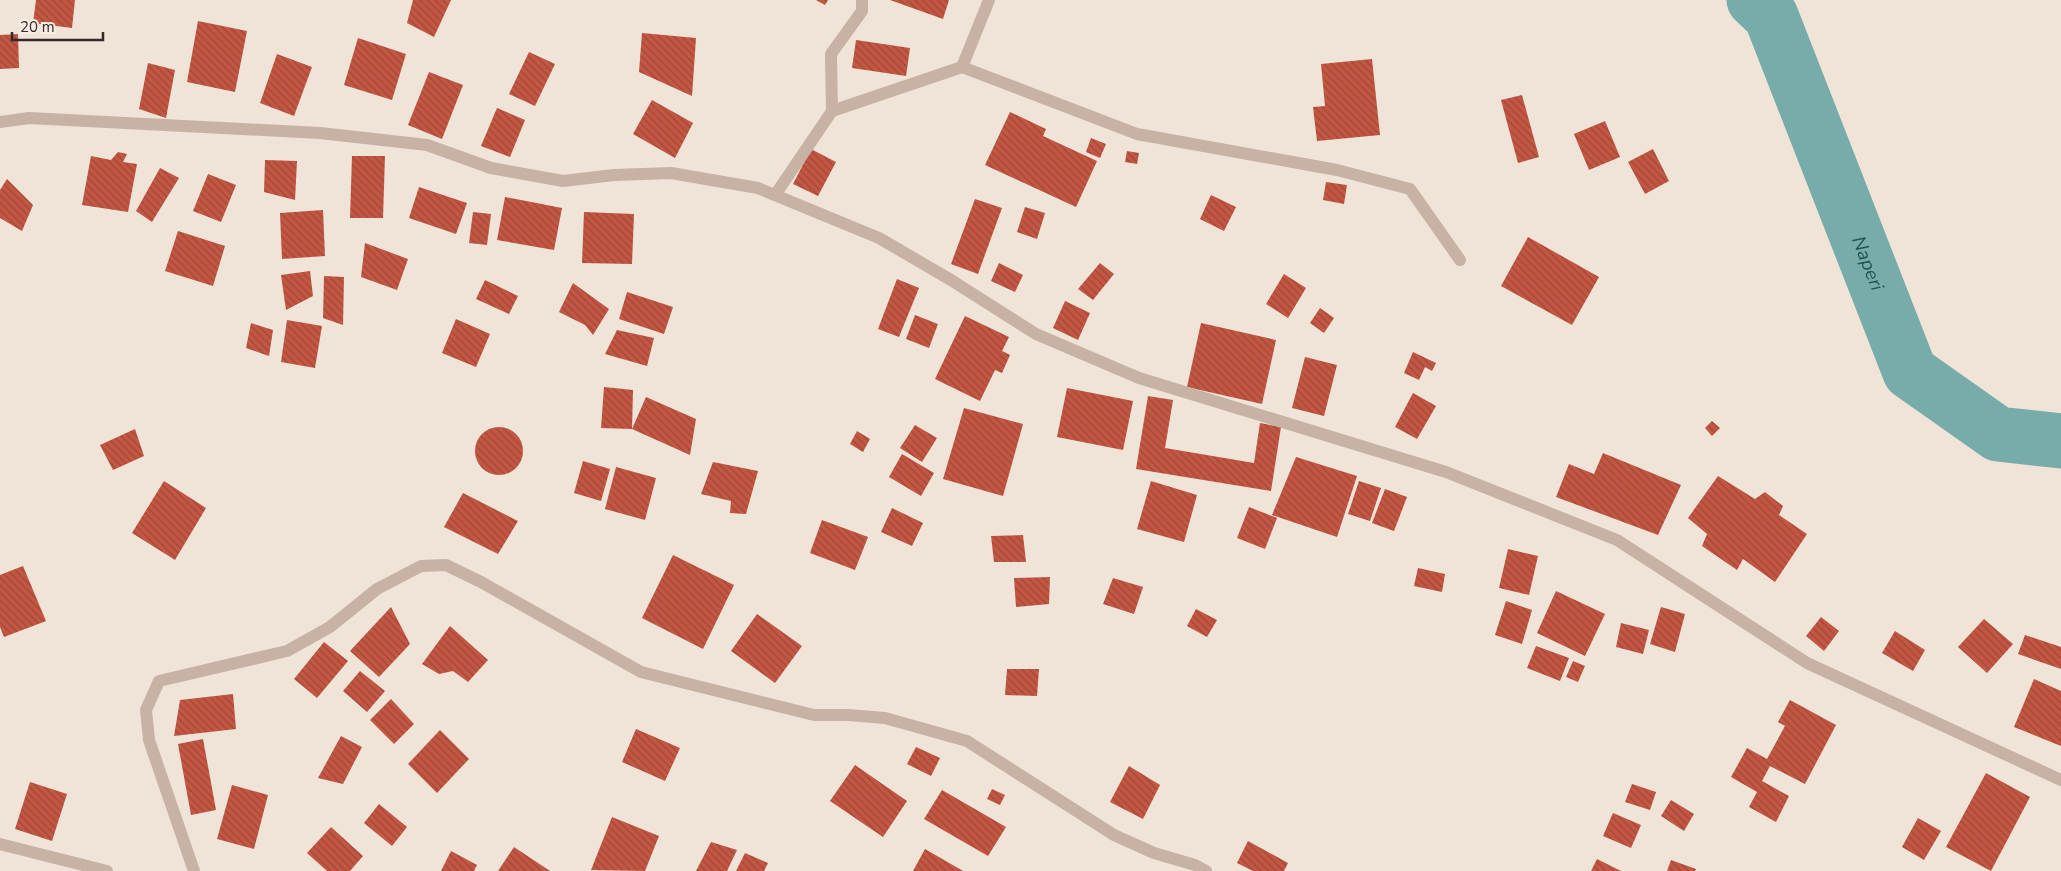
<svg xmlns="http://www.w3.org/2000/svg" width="2061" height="871" viewBox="0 0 2061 871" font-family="'Nunito Sans',sans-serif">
<defs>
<pattern id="building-back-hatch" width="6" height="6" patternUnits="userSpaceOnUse" patternTransform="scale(1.25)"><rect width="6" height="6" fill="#c35743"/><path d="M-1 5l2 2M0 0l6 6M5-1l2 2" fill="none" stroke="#9f4838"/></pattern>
</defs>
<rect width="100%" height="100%" fill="#f0e3d8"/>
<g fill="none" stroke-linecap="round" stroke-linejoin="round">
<path stroke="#78acaa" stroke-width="55" id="s1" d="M1754 0 1771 16 1910 372 1998 434 2061 441"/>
</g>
<g fill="url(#building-back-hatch)">
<path d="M36 0H75L72 28 33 23Z"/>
<path d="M413 0H451L434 37 407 23Z"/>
<path d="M816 0H828L825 5Z"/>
<path d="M890 0H949L943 19Z"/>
<path d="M198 21 247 31 235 92 187 82Z"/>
<path d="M642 33 696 38 692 96 639 72Z"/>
<path d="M18 34 19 68 0 69V35Z"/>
<path d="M358 38 406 54 392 100 344 85Z"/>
<path d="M856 40 910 48 906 76 852 68Z"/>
<path d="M529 52 555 64 535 106 509 94Z"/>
<path d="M277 54 312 67 294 116 260 103Z"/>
<path d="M1372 59 1380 135 1317 141 1313 107 1325 106 1321 64Z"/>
<path d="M148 63 175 70 166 118 139 109Z"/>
<path d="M429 72 463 85 442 139 408 125Z"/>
<path d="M1522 95 1539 157 1518 163 1501 100Z"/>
<path d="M652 100 693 123 675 158 633 134Z"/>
<path d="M497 108 525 120 510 157 481 146Z"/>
<path d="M1010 112 1046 129 1043 136 1097 161 1076 207 985 165Z"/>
<path d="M1605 121 1620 157 1589 170 1574 134Z"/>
<path d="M1091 138 1106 144 1100 158 1086 152Z"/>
<path d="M811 149 836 162 818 196 793 184Z"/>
<path d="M1653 149 1669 181 1645 194 1628 162Z"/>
<path d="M1127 151 1139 153 1137 164 1125 162Z"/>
<path d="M118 152 127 154 123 162 137 164 128 212 82 205 91 156 111 160Z"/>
<path d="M352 156H385L383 218H350Z"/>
<path d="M265 160 297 161 295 200 264 192Z"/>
<path d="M160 168 179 178 152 222 136 211Z"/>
<path d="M208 174 236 185 221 222 193 211Z"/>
<path d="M7 179 33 205 22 231 0 218V190Z"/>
<path d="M1326 182 1347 185 1344 204 1323 200Z"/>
<path d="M419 187 467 203 456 234 409 218Z"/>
<path d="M1211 195 1236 207 1224 231 1200 219Z"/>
<path d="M505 197 562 208 554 250 497 240Z"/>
<path d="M975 199 1002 208 978 274 951 264Z"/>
<path d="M1025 207 1045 213 1037 239 1017 232Z"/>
<path d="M323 210 325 256 282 259 280 213Z"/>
<path d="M473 212 491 214 487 245 469 243Z"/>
<path d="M584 212 634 214 632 264 582 263Z"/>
<path d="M178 231 225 246 213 286 165 271Z"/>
<path d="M1528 237 1599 277 1572 325 1501 286Z"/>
<path d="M365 243 408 259 397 290 361 277Z"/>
<path d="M999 263 1023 275 1015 292 991 281Z"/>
<path d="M1100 263 1114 274 1093 300 1078 289Z"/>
<path d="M310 271 313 296 286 310 281 275Z"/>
<path d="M1284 274 1306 288 1288 318 1266 304Z"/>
<path d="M324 276 344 277 343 325 323 318Z"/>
<path d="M897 279 919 288 899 337 878 329Z"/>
<path d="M485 280 518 296 509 314 476 299Z"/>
<path d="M573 283 609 309 593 335 585 325 559 312Z"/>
<path d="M627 292 673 307 664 334 619 319Z"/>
<path d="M1065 301 1090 313 1078 340 1053 328Z"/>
<path d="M1320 308 1334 318 1324 333 1310 323Z"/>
<path d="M915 315 938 324 929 348 906 339Z"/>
<path d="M965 316 1009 337 1002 351 1010 355 1002 373 995 370 980 401 935 379Z"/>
<path d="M456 319 490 334 476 367 442 353Z"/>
<path d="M287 320 322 326 315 368 281 362Z"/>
<path d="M251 323 273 330 269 356 246 348Z"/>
<path d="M1201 323 1276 340 1262 404 1187 387Z"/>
<path d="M617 330 654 338 647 366 605 354Z"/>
<path d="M1413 352 1436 363 1432 371 1425 367 1419 380 1404 373Z"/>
<path d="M1305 357 1337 365 1324 416 1292 408Z"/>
<path d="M604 387 633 390 632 429 601 428Z"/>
<path d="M1067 388 1133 401 1123 450 1057 437Z"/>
<path d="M1413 393 1436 406 1417 439 1395 427Z"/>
<path d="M1148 396 1173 400 1165 448 1254 463 1260 423 1281 427 1271 491 1136 469Z"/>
<path d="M646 397 696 419 690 455 632 429Z"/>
<path d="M964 408 1023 424 1003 496 943 479Z"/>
<path d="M1712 421 1720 428 1712 436 1705 428Z"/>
<path d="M915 425 937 438 922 462 900 448Z"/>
<circle cx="499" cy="451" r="24"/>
<path d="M135 429 144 456 113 470 100 445Z"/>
<path d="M857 431 870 439 863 452 850 444Z"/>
<path d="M1603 453 1681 485 1658 535 1556 497 1569 464 1594 474Z"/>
<path d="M902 454 934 473 921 496 889 477Z"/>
<path d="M1296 457 1357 476 1337 537 1272 515Z"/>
<path d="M583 461 610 469 601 501 574 493Z"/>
<path d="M713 462 758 471 746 514 730 513 731 501 701 494Z"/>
<path d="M616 467 656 478 645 520 605 509Z"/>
<path d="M1718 476 1755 499 1765 492 1783 506 1779 515 1807 534 1775 582 1743 559 1737 570 1702 546 1707 534 1688 518Z"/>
<path d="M164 481 206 508 175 560 132 533Z"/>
<path d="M1151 481 1197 495 1184 542 1137 529Z"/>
<path d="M1359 481 1381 488 1370 521 1348 514Z"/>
<path d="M1385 489 1407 497 1394 531 1372 523Z"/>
<path d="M463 493 518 521 498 554 444 527Z"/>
<path d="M1249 507 1277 518 1265 549 1237 538Z"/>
<path d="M892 508 923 523 912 546 881 532Z"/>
<path d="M822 520 868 537 855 570 810 553Z"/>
<path d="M1023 535 1026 562H994L991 536Z"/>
<path d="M1508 549 1538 556 1529 595 1499 588Z"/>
<path d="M673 555 734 585 703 649 642 618Z"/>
<path d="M23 566 46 621 4 637 0 627V575Z"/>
<path d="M1418 568 1445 574 1442 592 1414 586Z"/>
<path d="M1050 577 1049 604 1016 607 1014 578Z"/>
<path d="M1113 578 1143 587 1134 614 1103 604Z"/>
<path d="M1556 591 1605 614 1585 656 1537 633Z"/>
<path d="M1506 601 1532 610 1522 644 1495 635Z"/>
<path d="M391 607 410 644 379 677 350 651Z"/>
<path d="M1661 607 1685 614 1675 652 1650 644Z"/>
<path d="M1196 609 1217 620 1207 637 1187 626Z"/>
<path d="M757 614 802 646 775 683 731 651Z"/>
<path d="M1821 617 1839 631 1824 651 1806 636Z"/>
<path d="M1984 619 2013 644 1987 673 1958 647Z"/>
<path d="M1621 623 1649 630 1643 654 1616 647Z"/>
<path d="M450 626 488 660 468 682 453 671 439 674 422 664Z"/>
<path d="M1895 631 1925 650 1913 671 1882 653Z"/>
<path d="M2025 635 2061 647V669L2018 654Z"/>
<path d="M324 642 348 661 317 698 294 679Z"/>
<path d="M1536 646 1569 658 1560 681 1527 668Z"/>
<path d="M1573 661 1585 666 1578 682 1566 677Z"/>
<path d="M1007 669H1039L1037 696 1005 695Z"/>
<path d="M360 671 385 691 367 712 343 691Z"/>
<path d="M2034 679 2061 691V746L2014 727Z"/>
<path d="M233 694 236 729 174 736 180 700Z"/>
<path d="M391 699 414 724 394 744 370 720Z"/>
<path d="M1790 700 1836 725 1805 784 1770 766 1762 781 1789 796 1776 822 1749 807 1757 792 1731 777 1747 748 1767 759 1785 726 1778 722Z"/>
<path d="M636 729 680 748 665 781 622 762Z"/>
<path d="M440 730 469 759 437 793 408 764Z"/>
<path d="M341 736 362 747 343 784 318 778Z"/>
<path d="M203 739 216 810 191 815 178 744Z"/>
<path d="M916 747 940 758 931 776 907 764Z"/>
<path d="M855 765 907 801 883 837 830 801Z"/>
<path d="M1129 766 1160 785 1143 819 1110 802Z"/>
<path d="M1986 773 2030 797 1991 871 1946 847Z"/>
<path d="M30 782 67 794 52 841 15 829Z"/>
<path d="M1632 784 1656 792 1650 810 1625 802Z"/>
<path d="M232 785 268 795 254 849 217 839Z"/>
<path d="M992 789 1005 795 1000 805 987 799Z"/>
<path d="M942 790 1006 827 988 856 924 819Z"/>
<path d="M1671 800 1694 814 1684 831 1661 816Z"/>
<path d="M379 804 407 827 392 846 364 823Z"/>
<path d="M1613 813 1641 825 1631 848 1603 836Z"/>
<path d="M612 817 659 836 645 871 591 870Z"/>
<path d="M1918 818 1941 831 1924 860 1902 847Z"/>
<path d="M331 827 363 856 350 871H327L307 853Z"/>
<path d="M1248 841 1288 863 1284 871H1253L1237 863Z"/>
<path d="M711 842 737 850 727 871H696Z"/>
<path d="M514 847 550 871H498Z"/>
<path d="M925 849 963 871H913Z"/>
<path d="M451 851 477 865 474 871H441Z"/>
<path d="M745 853 768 863 764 871H736Z"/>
<path d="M1597 859 1621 871H1591Z"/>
<path d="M1671 860 1696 869 1695 871H1667Z"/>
</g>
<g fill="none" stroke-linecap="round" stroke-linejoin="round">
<g stroke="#c8b2a5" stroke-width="12">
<path d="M962 67 989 0"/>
<path d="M832 111 831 54 862 11V0"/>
<path d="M0 122 29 118 320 133 427 145 491 168 563 181 614 175 671 173 758 188 879 238 951 280 1036 334 1139 378 1446 472 1617 540 1807 663 2061 780"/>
<path d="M775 195 832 111 962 67 1137 134 1337 170 1410 189 1460 260"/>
<path d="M0 844 107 871"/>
<path d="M194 871 149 740 146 710 159 681 287 651 330 627 377 589 421 566 446 565 481 582 641 672 814 715H848L885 718 967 741 1114 835 1154 853 1195 865 1206 871"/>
</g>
</g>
<g text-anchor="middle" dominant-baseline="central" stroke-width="4" stroke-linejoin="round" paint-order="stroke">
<g font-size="19" font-style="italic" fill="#1d5452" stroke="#f8ede4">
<text stroke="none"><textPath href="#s1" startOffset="289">Naperi</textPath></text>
</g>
</g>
<path d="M12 32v8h91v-8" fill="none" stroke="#332926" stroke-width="2.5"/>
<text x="20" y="32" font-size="15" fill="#332926" stroke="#f8ede4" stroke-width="4" paint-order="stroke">20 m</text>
</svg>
